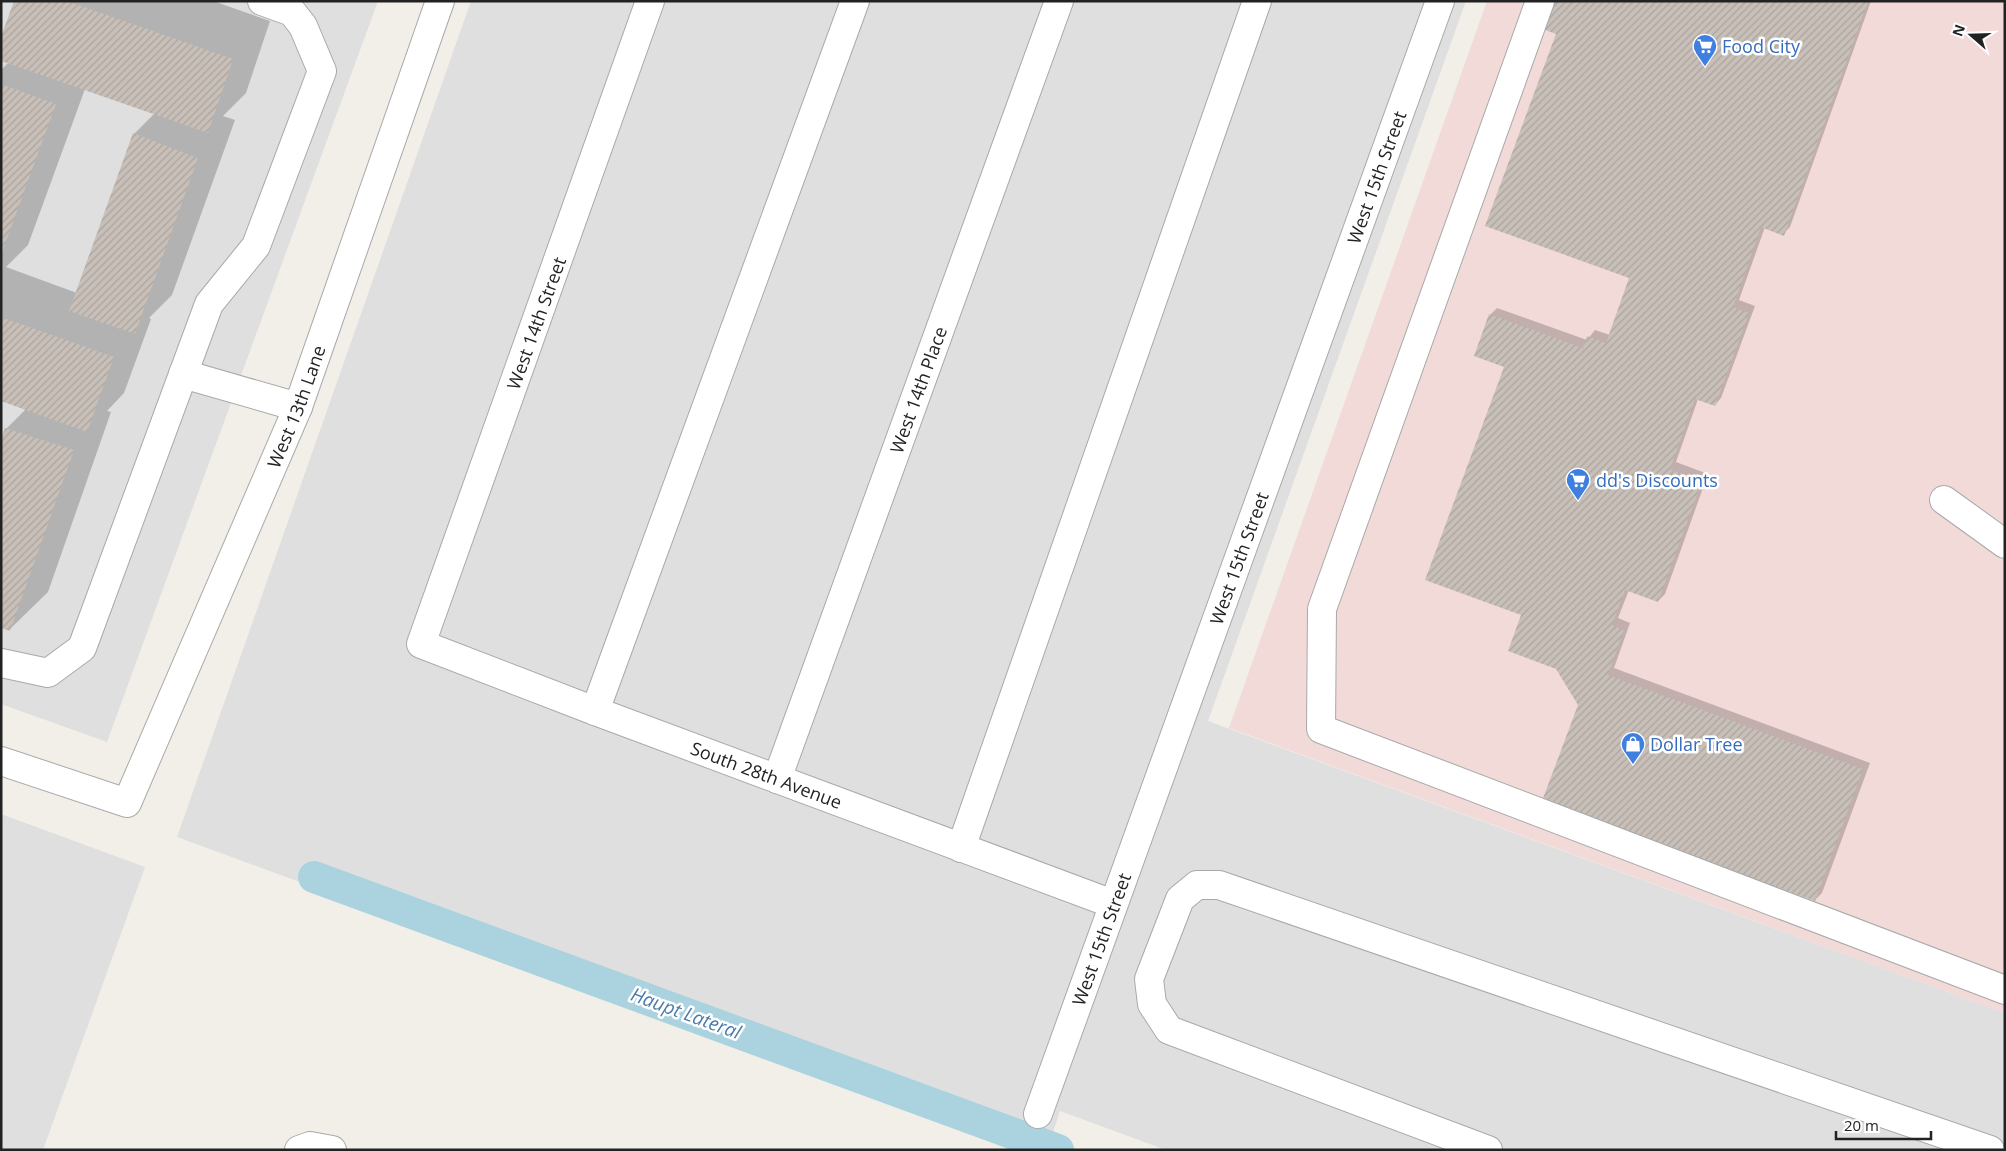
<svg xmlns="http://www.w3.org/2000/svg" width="2006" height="1151" viewBox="0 0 2006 1151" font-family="'Open Sans',sans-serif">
<defs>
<pattern id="building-hatch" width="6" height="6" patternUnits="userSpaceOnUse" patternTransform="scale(1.25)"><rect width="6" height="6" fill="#c7bfb8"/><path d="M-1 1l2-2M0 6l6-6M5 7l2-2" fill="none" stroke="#aba49e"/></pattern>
</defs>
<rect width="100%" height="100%" fill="#f2efe9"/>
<g fill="#e0dfdf">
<path d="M1 1H378L107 742 1 704Z"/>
<path d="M471 1H1466L1208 721 2005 1013V1150H1166L1060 1111 1047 1150H1031L177 837Z"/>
<path d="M1 814 145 867 43 1150H1Z"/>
</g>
<path fill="#f2dad9" d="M1487 1H2005V1013L1229 728Z"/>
<g fill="#0003" fill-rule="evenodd">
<path d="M15 1H213L270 21 246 93 223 116 235 120 172 295 149 318 151 319 124 393 107 411 111 412 48 592 10 629 6 429 26 409 1 400V70L9 62ZM85 89 155 113 134 134 77 293 6 267 28 245Z"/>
<path d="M1554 1H1871L1790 227 1783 234 1765 227 1739 300 1755 306 1721 398 1715 405 1698 399 1676 462 1708 474 1665 594 1658 601 1629 590 1618 618 1630 623 1614 668 1870 763 1822 893 1815 900 1579 705 1523 615 1505 366 1490 315 1497 308 1587 340 1595 330 1610 335 1631 278 1557 33Z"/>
</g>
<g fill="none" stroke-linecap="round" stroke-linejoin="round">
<path stroke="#aad3df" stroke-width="32" d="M314 877 1058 1150"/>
</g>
<g fill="url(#building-hatch)">
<path d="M14 1H67L233 59 208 133 1 61V37Z"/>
<path d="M1553 1H1868L1784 236 1761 227 1733 307 1749 313 1715 406 1695 399 1670 469 1702 481 1658 602 1625 590 1612 625 1624 630 1608 675 1863 769 1815 901 1542 801 1578 705 1556 669 1508 651 1521 615 1425 580 1504 367 1474 356 1489 314 1583 348 1587 336 1606 343 1629 278 1485 226 1556 34 1543 29Z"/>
<path d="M1 84 56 104 1 255Z"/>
<path d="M133 133 198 158 135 334 69 311Z"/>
<path d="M1 317 114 357 87 432 1 401Z"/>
<path d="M5 428 74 450 10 631 1 628V439Z"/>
</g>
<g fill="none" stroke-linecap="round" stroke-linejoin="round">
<g stroke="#a9a9a9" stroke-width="30">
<g id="minor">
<path id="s1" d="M650 1 421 644 595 711 1113 904"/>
<path d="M1540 1 1322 609 1321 729 2005 990"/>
<path d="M183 374 298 407"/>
<path d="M1944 500 2005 544"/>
<path d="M1 663 48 673 82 648 209 304 256 246 322 71 303 26 292 12 262 1"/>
<path d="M595 711 855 1"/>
<path id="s2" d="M1 761 127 803 298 407 440 1"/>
<path id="s3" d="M777 779 1059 1"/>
<path d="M961 848 1257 1"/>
<path id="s4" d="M1038 1114 1440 1"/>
<path d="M299 1150 310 1146 332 1150"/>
<path d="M1488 1150 1169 1030 1152 1004 1149 979 1180 899 1197 885H1219L1990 1150"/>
</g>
</g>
<use href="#minor" stroke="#fff" stroke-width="28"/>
</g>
<defs>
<g id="supermarket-pin" transform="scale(1.25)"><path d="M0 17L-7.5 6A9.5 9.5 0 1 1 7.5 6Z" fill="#3f7fe0" stroke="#fff"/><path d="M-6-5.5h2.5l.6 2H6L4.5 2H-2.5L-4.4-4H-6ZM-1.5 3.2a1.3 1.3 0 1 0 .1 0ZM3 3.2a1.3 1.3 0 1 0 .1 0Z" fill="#fff"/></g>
<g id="shop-pin" transform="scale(1.25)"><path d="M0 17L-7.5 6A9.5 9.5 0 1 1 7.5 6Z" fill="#3f7fe0" stroke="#fff"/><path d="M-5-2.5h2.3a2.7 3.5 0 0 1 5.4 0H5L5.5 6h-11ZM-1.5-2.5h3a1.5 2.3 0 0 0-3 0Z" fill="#fff"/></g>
</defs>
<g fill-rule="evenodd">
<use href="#supermarket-pin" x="1705" y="46"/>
<use href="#supermarket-pin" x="1578" y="480"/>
<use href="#shop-pin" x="1633" y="744"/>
</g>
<g text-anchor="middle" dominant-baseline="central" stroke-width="5" stroke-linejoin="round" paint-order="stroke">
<g font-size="18" fill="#366cbe" stroke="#fff" text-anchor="start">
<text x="1722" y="46">Food City</text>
<text x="1596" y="480">dd's Discounts</text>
<text x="1650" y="744">Dollar Tree</text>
</g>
<g font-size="18" fill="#222" stroke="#fff">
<text stroke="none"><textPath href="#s4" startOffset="996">West 15th Street</textPath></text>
<text transform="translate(536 323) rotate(-70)">West 14th Street</text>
<text stroke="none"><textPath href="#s3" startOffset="414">West 14th Place</textPath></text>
<text stroke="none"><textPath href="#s2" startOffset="564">West 13th Lane</textPath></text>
<text stroke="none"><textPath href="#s4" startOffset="591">West 15th Street</textPath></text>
<text stroke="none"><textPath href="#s1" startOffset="1052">South 28th Avenue</textPath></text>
<text stroke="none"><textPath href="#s4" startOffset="186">West 15th Street</textPath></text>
</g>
<g font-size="19" font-style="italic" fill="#4a7aab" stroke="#fff">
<text transform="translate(686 1013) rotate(20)">Haupt Lateral</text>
</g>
</g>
<rect width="2006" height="1151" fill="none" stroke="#222222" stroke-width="5"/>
<g transform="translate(1971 35) rotate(290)" stroke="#ffffff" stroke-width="4" paint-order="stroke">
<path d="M0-4L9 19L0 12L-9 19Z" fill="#222222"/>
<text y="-8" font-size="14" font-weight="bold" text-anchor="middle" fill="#222222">N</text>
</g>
<path d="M1836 1131v8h95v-8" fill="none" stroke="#222222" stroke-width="2.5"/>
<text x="1844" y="1131" font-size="15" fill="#222222" stroke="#ffffff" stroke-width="4" paint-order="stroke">20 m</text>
</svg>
